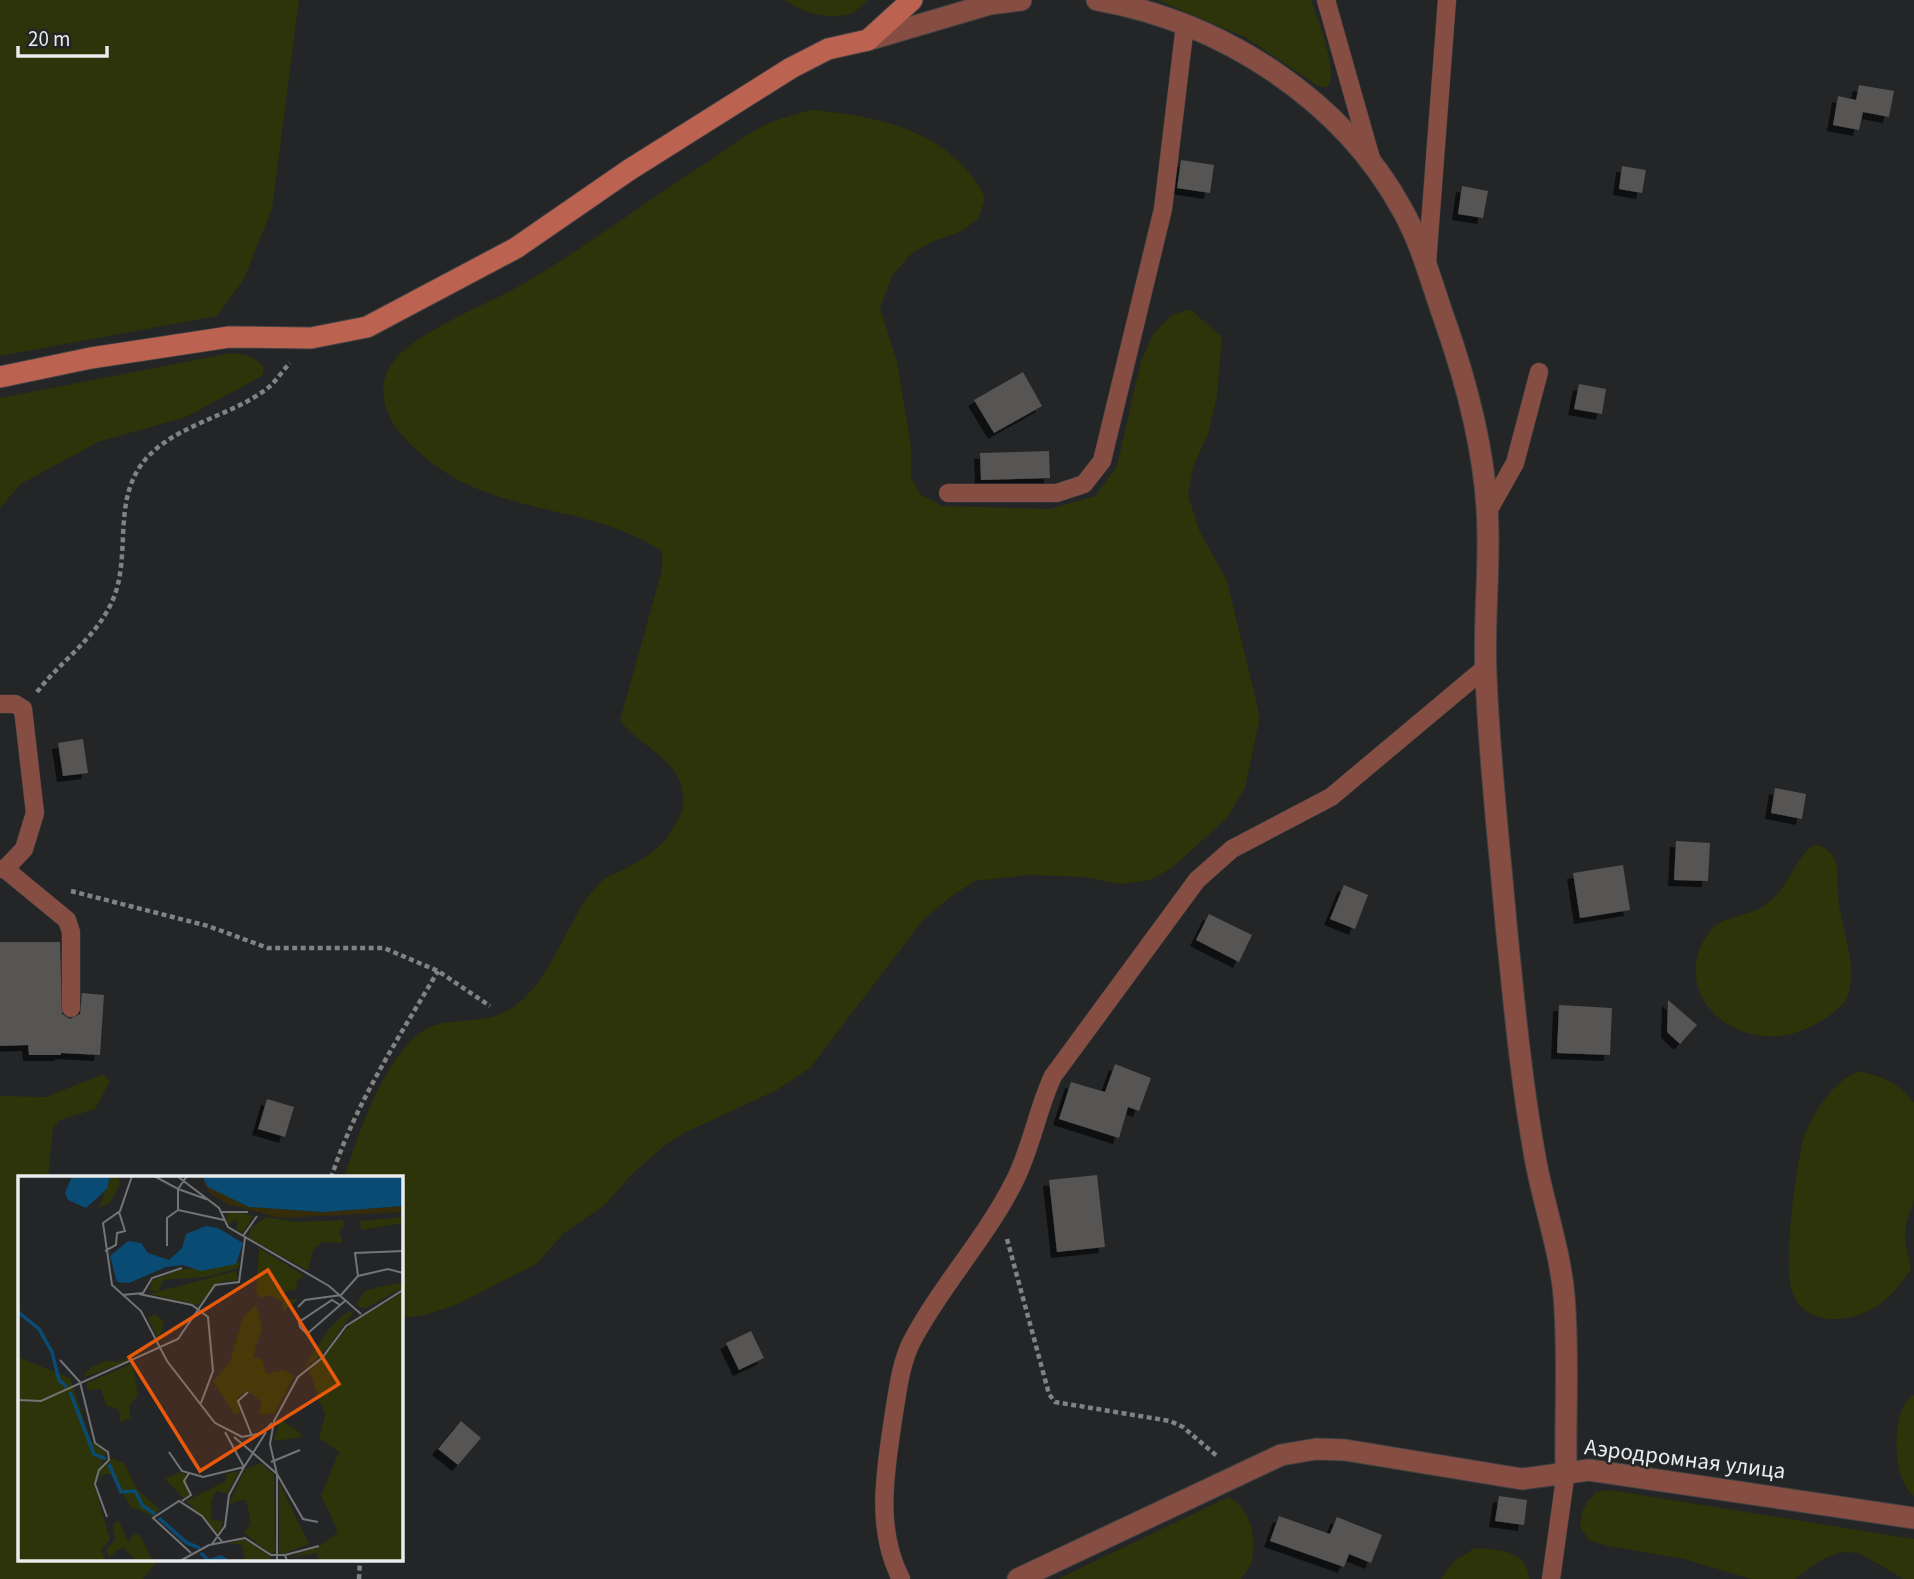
<svg xmlns="http://www.w3.org/2000/svg" width="1914" height="1579" viewBox="0 0 1914 1579" font-family="'Source Sans 3',sans-serif">
<defs>
<filter id="shadow"><feDropShadow dx="-6" dy="6" stdDeviation="0" flood-color="#0009"/></filter>
</defs>
<rect width="100%" height="100%" fill="#232527"/>
<g fill="#2d3409">
<path d="M0 0H299L272 209 244 279 217 316 0 356Z"/>
<path d="M785 0H868C863 4 856 12 850 14 829 20 802 13 785 0Z"/>
<path d="M1157 0H1311C1317 19 1340 73 1327 88L1318 86 1245 37Z"/>
<path d="M812 110C879 116 952 131 985 197L979 218 962 231 931 242 911 254 892 276 880 308 897 362 911 446V477L920 494 942 506 1050 509 1095 496 1117 466 1141 361 1153 334 1172 315 1190 309 1222 337 1217 396 1208 434 1193 467 1188 495 1199 530 1227 581 1260 717 1245 788 1227 818 1174 866 1151 880 1120 884 1085 877 1030 875 975 881 949 898 923 920 810 1068 777 1090 684 1133 663 1147 631 1175 606 1204 564 1233 536 1264 458 1304 426 1315 401 1318V1178H344C359 1133 379 1070 415 1037 441 1013 475 1027 505 1012 553 988 565 915 602 881 607 876 615 874 621 871 643 859 660 851 673 828 680 816 685 809 683 794 678 756 638 747 620 720L662 570V551C576 496 477 522 401 434 382 411 375 382 396 358 425 326 495 302 533 278 593 242 649 199 709 161 727 149 747 133 767 124 781 118 797 114 812 110Z"/>
<path d="M231 353C244 354 256 356 264 368L262 376 186 417 98 442 21 484 0 508V398Z"/>
<path d="M1814 845C1820 845 1828 849 1832 855 1840 866 1837 883 1838 896 1840 923 1853 952 1851 980 1850 986 1849 995 1846 1000 1835 1016 1806 1031 1787 1035 1728 1046 1668 991 1709 932 1721 915 1749 917 1765 905 1791 886 1794 858 1814 845Z"/>
<path d="M1859 1071C1882 1077 1901 1083 1914 1103V1199L1906 1224 1905 1239 1911 1270C1900 1284 1890 1299 1874 1308 1847 1324 1805 1326 1792 1292 1783 1268 1796 1153 1807 1129 1818 1105 1835 1081 1859 1071Z"/>
<path d="M103 1074 110 1081 95 1109 60 1120 53 1128 48 1178H19V1560H158L143 1579H0V1096L46 1097Z"/>
<path d="M1914 1395V1496C1892 1483 1889 1407 1914 1395Z"/>
<path d="M1610 1490 1914 1539V1579H1904L1859 1553 1840 1552 1821 1560 1795 1579H1751L1684 1559 1608 1546 1589 1540 1580 1527 1582 1512 1587 1502 1596 1492Z"/>
<path d="M1228 1497C1250 1505 1257 1539 1252 1560 1251 1566 1245 1573 1241 1579H1058Z"/>
<path d="M1475 1548C1498 1550 1527 1549 1529 1579H1441L1454 1561Z"/>
</g>
<g fill="#565452" filter="url(#shadow)">
<path d="M1859 85 1894 91 1889 117 1863 112 1859 130 1833 125 1838 96 1856 100Z"/>
<path d="M1181 160 1214 165 1210 193 1177 188Z"/>
<path d="M1622 166 1646 170 1642 193 1619 189Z"/>
<path d="M1462 186 1488 191 1483 218 1458 214Z"/>
<path d="M1023 372 1042 406 994 433 974 400Z"/>
<path d="M1579 384 1606 389 1602 414 1574 409Z"/>
<path d="M1049 451 1050 478 981 480 980 453Z"/>
<path d="M83 739 88 773 63 776 58 743Z"/>
<path d="M1775 788 1806 794 1802 819 1771 813Z"/>
<path d="M1676 841 1710 843 1708 881 1674 880Z"/>
<path d="M1623 865 1630 910 1580 918 1573 873Z"/>
<path d="M1344 885 1368 895 1355 929 1330 919Z"/>
<path d="M1209 914 1252 935 1239 962 1196 940Z"/>
<path d="M0 942H60L62 1014 70 1019 80 1014 82 993 104 995 100 1055 61 1053V1055H29L28 1045 0 1046Z"/>
<path d="M1668 1000 1697 1025 1680 1044 1667 1032Z"/>
<path d="M1559 1005 1612 1008 1610 1055 1557 1053Z"/>
<path d="M1115 1064 1151 1078 1139 1111 1128 1107 1119 1138 1059 1119 1071 1082 1105 1092Z"/>
<path d="M267 1099 294 1107 285 1137 258 1129Z"/>
<path d="M1097 1175 1105 1247 1057 1252 1049 1180Z"/>
<path d="M751 1331 764 1358 739 1370 726 1343Z"/>
<path d="M461 1421 481 1438 458 1465 438 1449Z"/>
<path d="M1499 1496 1527 1500 1524 1525 1495 1521Z"/>
<path d="M1279 1516 1330 1534 1337 1517 1382 1535 1371 1563 1349 1554 1344 1567 1270 1541Z"/>
</g>
<g fill="none" stroke-linecap="round" stroke-linejoin="round">
<g stroke="#3f4143" stroke-width="19">
<g id="lane">
<path d="M1326 0 1372 162"/>
<path d="M1427 264 1447 0"/>
<path d="M948 493H1057L1084 484 1102 461 1163 209 1185 25"/>
<path d="M1488 511 1515 463 1539 372"/>
<path d="M0 704H15L23 709 35 813 24 849 5 869H0"/>
<path d="M5 869 67 920 71 932V1008"/>
<path d="M901 1579C874 1527 886 1468 894 1413 898 1389 901 1362 912 1341 942 1284 987 1237 1015 1180 1032 1146 1037 1110 1053 1076L1197 880 1232 849 1331 797 1485 668"/>
<path d="M1551 1579 1566 1471"/>
</g>
</g>
<g stroke="#3f4143" stroke-width="23">
<g id="street">
<path d="M1097 0C1222 22 1342 99 1403 211 1422 245 1432 285 1445 321 1466 381 1483 444 1487 508 1491 563 1483 619 1486 675 1489 758 1499 841 1506 924 1514 1002 1521 1080 1535 1157 1543 1203 1560 1249 1564 1296 1569 1353 1565 1413 1566 1471"/>
<path d="M868 40 990 4 1021 0"/>
<path d="M1018 1579 1281 1455 1316 1449 1345 1450 1522 1479 1589 1470 1914 1518"/>
</g>
</g>
<g stroke="#3f4143" stroke-width="23">
<path id="secondary" d="M0 377 91 358 229 337 311 338 367 327 516 248 629 170 791 68 828 49 868 40 912 0"/>
</g>
<g stroke="#818284" stroke-width="4.5" stroke-dasharray="5 3.5" stroke-linecap="butt">
<path d="M37 692C64 657 104 633 117 588 128 548 116 504 139 468 167 425 231 418 269 387 277 380 283 370 290 363"/>
<path d="M71 891 208 926 268 948H384L438 971 490 1006"/>
<path d="M331 1178C355 1104 398 1039 438 971"/>
<path d="M1007 1239 1049 1394 1055 1402 1170 1421 1183 1427 1218 1457"/>
<path d="M359 1579 360 1560"/>
</g>
<use href="#lane" stroke="#864e42" stroke-width="18"/>
<use href="#street" stroke="#864e42" stroke-width="21"/>
<use href="#secondary" stroke="#bc6250" stroke-width="21"/>
</g>
<g text-anchor="middle" dominant-baseline="central" stroke-width="5" stroke-linejoin="round" paint-order="stroke">
<g font-size="23" fill="#eaebec" stroke="#232527">
<text transform="translate(1685 1459) rotate(7)">Аэродромная улица</text>
</g>
</g>
<g transform="translate(18 1176)">
<rect width="385" height="385" fill="#232527"/>
<path d="M93 0H102L101 10 92 27 81 32ZM220 36 235 40 225 57 219 54V43L210 48 208 43 210 37ZM249 41 277 46 325 44 326 52 321 54 325 67 305 66 295 74 290 95 230 61 233 52ZM385 41V47L343 54 342 45ZM241 72 287 100 278 105 280 113 266 116 269 123H280L265 135 264 125 251 119 243 122 238 117ZM222 86 220 92 189 101 145 104 141 115H132L133 105 161 94ZM218 95 220 104 203 106 180 129 131 118ZM385 106V112L346 133 337 129 348 114ZM385 116V385H300L299 377 270 382 302 370 320 356 303 319 321 276 301 262 307 239 291 195 334 147ZM238 129 244 152 235 181 244 184 248 198 265 194 276 200 257 237 241 239 243 226 230 214 219 222 222 237 217 239 195 205 212 186 225 141ZM336 135 308 174 285 193 310 154 327 137ZM137 138 146 145 141 164 130 142ZM136 169 105 187 64 202 73 191 88 185 101 186ZM0 181 52 202 73 265 88 277 76 308 92 364 83 373 88 385H0ZM115 187 120 220 111 230 113 242 102 246 101 234 88 229 83 213 69 214V207ZM263 244 281 256 285 261 255 265ZM93 282 106 287 119 313 142 334 135 340 113 331 93 298H85L80 311 83 293ZM243 287 256 299 257 377 253 378 226 357 233 348 228 323 211 328 227 293ZM221 295 210 318 198 315 193 325V344L205 345 201 359 168 325 208 305V298ZM161 296 167 298 171 319 165 322 147 303ZM261 306 291 368 265 378 261 377ZM101 345 110 366 116 358 122 359 135 385 118 384 105 371 91 381 88 374 97 363 95 348ZM225 363 245 373 255 385H220L227 381 223 368H210Z" fill="#2d3409"/>
<path d="M184 4 231 31 305 36 385 30V36L262 42 209 28 193 18Z" fill="#342c0b"/>
<path d="M54 0H92L89 13 68 32 50 24 47 17ZM184 0H385V30L305 36 231 31 190 11ZM188 50 200 52 225 67 218 88 183 95 165 89 148 91 111 107 99 106 92 80 110 65 123 67 130 77 151 84 164 72 168 58Z" fill="#0a4b74"/>
<path fill="none" stroke="#0a4b74" stroke-width="3.5" d="M0 136 21 153 34 176 41 204 49 211M52 216 76 278 88 283M91 288 103 316 117 315 125 330 137 338M141 342 169 367 182 372M183 377 191 385 203 381 209 385"/>
<path fill="none" stroke="#737476" stroke-width="2" d="M114 0 102 35 85 47 94 109 123 135 149 185 197 247 224 261 244 257 254 247M136 0 160 13 169 0M159 0 201 32 210 51 311 110 343 138M188 23 160 13V34L206 44M204 36H230M225 60 239 40M149 70V42L160 34M87 75 98 69 99 57 107 55 101 36M340 100 337 77 385 75M121 118 174 129 190 141 195 195 183 227M104 119 125 117 134 102 164 92M322 129 314 124 281 146 282 151 289 158 328 124M280 131 287 124 323 119 340 100 370 93 385 97M42 184 62 206 77 267 90 276 91 284 81 294 77 308 89 341M230 216 220 225 234 260M0 224 23 225 160 163 197 109 221 106 227 62M207 256 226 291 235 277 216 261M248 256 235 277 259 298 285 343 300 346M151 276 164 295 185 301 226 291 211 319 207 350 194 368M253 286 282 274M164 325 173 319 166 305 171 297M173 377 135 342 161 325 184 340 205 367M267 379 301 370M162 385 191 369 227 362 253 379H267L269 385M259 385V298L252 268 256 245 280 201 304 182 328 150 385 114"/>
<path fill="#e8590c" fill-opacity="0.15" stroke="#e8590c" stroke-width="3.5" d="M250 94 321 208 182 295 111 181Z"/>
<rect width="385" height="385" fill="none" stroke="#eaebec" stroke-width="3.5"/>
</g>
<path d="M18 46v10h89v-10" fill="none" stroke="#eaebec" stroke-width="3.5"/>
<text x="28" y="46" font-size="21" fill="#eaebec" stroke="#232527" stroke-width="5" paint-order="stroke">20 m</text>
</svg>
